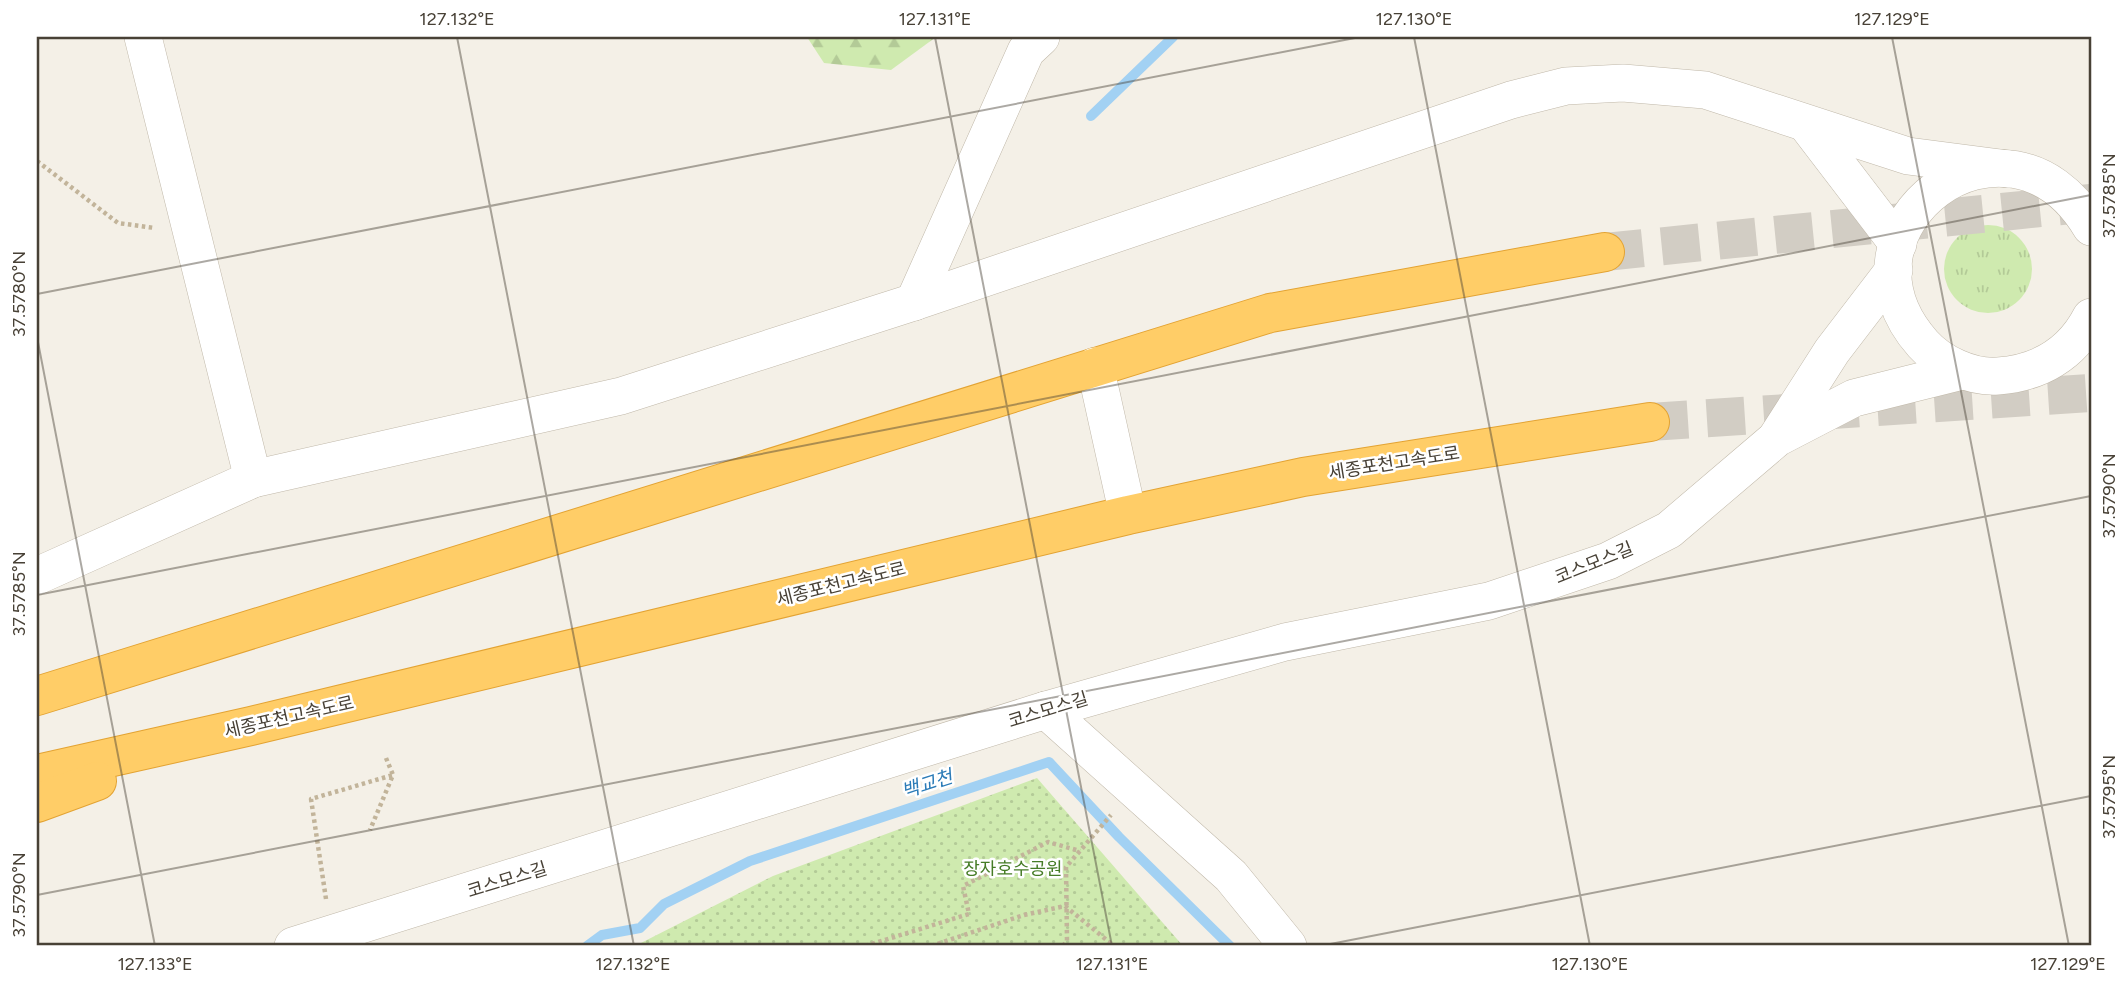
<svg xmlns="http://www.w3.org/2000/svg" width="2128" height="983" viewBox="0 0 2128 983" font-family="Figtree,'Noto Sans KR',sans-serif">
<defs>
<pattern id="grass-tufts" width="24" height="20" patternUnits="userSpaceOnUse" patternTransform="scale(1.75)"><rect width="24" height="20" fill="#cfeaaf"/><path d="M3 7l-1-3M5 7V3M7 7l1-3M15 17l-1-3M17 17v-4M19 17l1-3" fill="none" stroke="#b3ca97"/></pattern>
<pattern id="forest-firs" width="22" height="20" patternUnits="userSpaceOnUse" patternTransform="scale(1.75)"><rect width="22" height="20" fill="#cfeaaf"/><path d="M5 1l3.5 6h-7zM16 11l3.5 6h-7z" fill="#b3ca97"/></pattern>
<pattern id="park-dots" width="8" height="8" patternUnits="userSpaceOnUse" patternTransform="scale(1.75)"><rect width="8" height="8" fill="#cfeaaf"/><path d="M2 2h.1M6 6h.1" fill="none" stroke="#b3ca97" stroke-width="1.8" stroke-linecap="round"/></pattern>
</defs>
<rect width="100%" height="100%" fill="#f4f0e7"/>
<circle fill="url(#grass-tufts)" cx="1988" cy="269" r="44"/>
<path fill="url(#forest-firs)" d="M807 37H936L891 70 824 63Z"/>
<path fill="url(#park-dots)" d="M1037 778 1183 946H635L773 876Z"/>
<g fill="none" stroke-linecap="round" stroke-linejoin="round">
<g stroke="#a2d1f3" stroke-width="10">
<path d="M1091 116 1173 37"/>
<path d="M587 946 602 935 640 928 664 904 750 861 1049 762 1119 837 1230 946"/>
</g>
<g stroke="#d2cdc4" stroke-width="38" stroke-dasharray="38 19" stroke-linecap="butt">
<path d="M1605 252 2091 203"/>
<path d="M1650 422 2091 393"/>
</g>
<g stroke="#c0b8a9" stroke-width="38">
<g id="minor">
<path d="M143 37 253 479"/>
<path d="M1807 125 1898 244"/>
<path d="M2091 227C2007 86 1820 228 1923 344 1940 363 1971 378 1998 376 2039 373 2072 354 2091 317"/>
<path d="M914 302 1026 51 1041 37"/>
<path d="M1095 366 1128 515"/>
<path d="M1777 437 1832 351 1894 270"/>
<path d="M37 576 253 479 621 396 914 302 1511 100 1566 86 1623 83 1705 90 1908 156 2008 169"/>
<path d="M1046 710 1231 876 1288 946"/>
<path d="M293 946 1046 710 1285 642 1489 601 1608 561 1669 530 1777 438 1854 398 1962 371"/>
</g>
</g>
<g stroke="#e3a333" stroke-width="40">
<g id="highway">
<path d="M37 696 1270 313 1605 252"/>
<path d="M37 774 251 726 1128 515 1303 477 1650 422"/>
<path d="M37 803 97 781"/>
</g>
</g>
<g stroke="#c2b49a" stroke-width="4.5" stroke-dasharray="3.5 3.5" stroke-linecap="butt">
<path d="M37 161 118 223 155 228"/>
<path d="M386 758 393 775"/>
<path d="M326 899 311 799 393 775 370 830"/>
<path d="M865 946 969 914 963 886 1048 842 1080 851"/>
<path d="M931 946 1024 915 1065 906 1114 946"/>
<path d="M1063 946 1067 941 1066 867 1111 815"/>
</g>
<use href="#minor" stroke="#fff" stroke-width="37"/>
<use href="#highway" stroke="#ffcd67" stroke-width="38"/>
</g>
<path fill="none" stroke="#484136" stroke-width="2" stroke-opacity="0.45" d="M457 37 634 946M935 37 1112 946M1414 37 1590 946M1892 37 2069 946M37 294 1360 37M37 337 155 946M37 595 2091 195M37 895 2091 496M1320 946 2091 796"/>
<g text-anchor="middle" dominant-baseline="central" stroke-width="5" stroke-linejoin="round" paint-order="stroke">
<g font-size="18" fill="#484136" stroke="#fff">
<text transform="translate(1394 463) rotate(-9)">세종포천고속도로</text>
<text transform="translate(1594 563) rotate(-22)">코스모스길</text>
<text transform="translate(841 584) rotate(-14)">세종포천고속도로</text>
<text transform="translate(1048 710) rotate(-17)">코스모스길</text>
<text transform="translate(289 717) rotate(-13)">세종포천고속도로</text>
<text transform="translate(507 880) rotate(-17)">코스모스길</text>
</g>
<g font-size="18" fill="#467c27" stroke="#fff">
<text x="1013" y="869">장자호수공원</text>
</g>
<g font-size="19" font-style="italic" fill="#2b7bb7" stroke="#fff">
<text transform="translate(927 784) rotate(-18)">백교천</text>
</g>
</g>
<rect width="2128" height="983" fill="none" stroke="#ffffff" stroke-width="77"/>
<rect x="38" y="38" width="2052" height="906" fill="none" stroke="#484136" stroke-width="2.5"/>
<g font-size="18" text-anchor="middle" fill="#484136">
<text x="457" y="25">127.132°E</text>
<text x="935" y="25">127.131°E</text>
<text x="1414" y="25">127.130°E</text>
<text x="1892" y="25">127.129°E</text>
<text transform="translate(2109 196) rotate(-90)" y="6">37.5785°N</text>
<text transform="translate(19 294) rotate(-90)" y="6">37.5780°N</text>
<text transform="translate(2109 496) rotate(-90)" y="6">37.5790°N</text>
<text transform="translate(19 594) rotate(-90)" y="6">37.5785°N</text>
<text transform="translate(2109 797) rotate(-90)" y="6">37.5795°N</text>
<text transform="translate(19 895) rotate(-90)" y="6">37.5790°N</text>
<text x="155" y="970">127.133°E</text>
<text x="633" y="970">127.132°E</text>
<text x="1112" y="970">127.131°E</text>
<text x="1590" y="970">127.130°E</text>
<text x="2068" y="970">127.129°E</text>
</g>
</svg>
